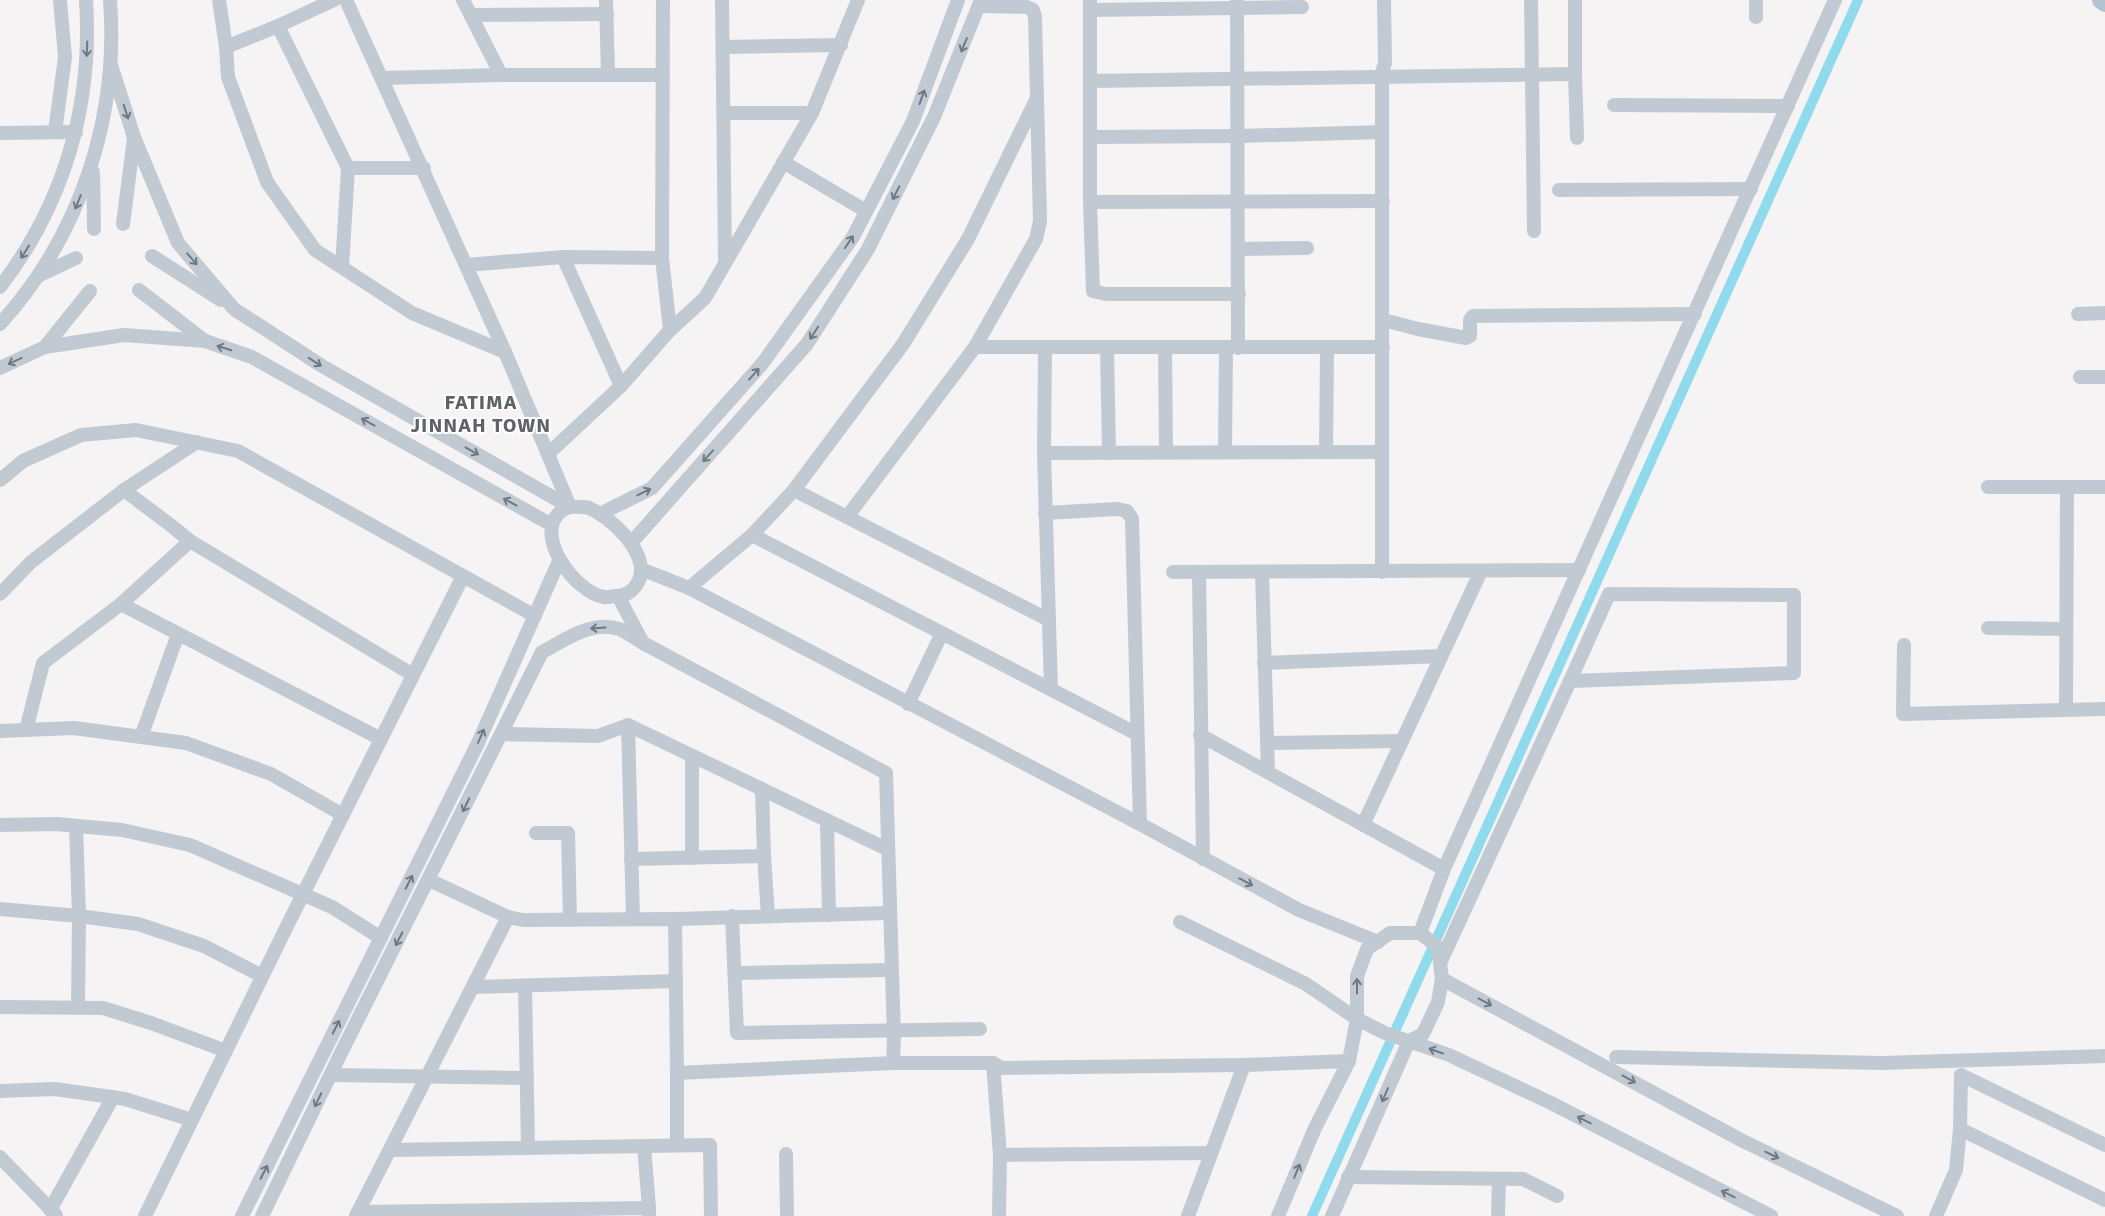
<svg xmlns="http://www.w3.org/2000/svg" width="2105" height="1216" viewBox="0 0 2105 1216" font-family="Signika,sans-serif">
<rect width="100%" height="100%" fill="#f5f3f3"/>
<g fill="none" stroke-linecap="round" stroke-linejoin="round">
<path stroke="#90daee" stroke-width="10" d="M1312 1216 1858 0"/>
<g stroke="#c1cad2" stroke-width="14">
<path d="M219 0 226 47 228 77 267 182 315 250 412 313 505 352"/>
<path d="M346 0 505 352 570 507"/>
<path d="M463 0 501 75"/>
<path d="M606 0 608 74"/>
<path d="M722 0 725 262"/>
<path d="M1090 0V202L1093 291 1106 294H1239"/>
<path d="M1237 0 1238 348"/>
<path d="M1531 0 1534 231"/>
<path d="M1575 0V74L1577 138"/>
<path d="M1090 10 1302 7"/>
<path d="M471 15 607 14"/>
<path d="M1756 17V0"/>
<path d="M278 26 348 168 342 267"/>
<path d="M226 47 278 26 334 0"/>
<path d="M723 47 841 45"/>
<path d="M111 65 134 137 178 243 234 309 322 366 570 507"/>
<path d="M382 78 501 75H663"/>
<path d="M1090 81 1575 74"/>
<path d="M1614 105 1788 106"/>
<path d="M724 113H812"/>
<path d="M55 132 65 57 60 0"/>
<path d="M0 133 76 132"/>
<path d="M1090 137 1239 136 1382 132"/>
<path d="M783 162 866 211"/>
<path d="M348 168H424"/>
<path d="M93 172 94 229"/>
<path d="M1559 190 1751 189"/>
<path d="M1090 202 1383 201"/>
<path d="M123 224 134 138"/>
<path d="M1239 249 1307 248"/>
<path d="M152 256 221 300"/>
<path d="M563 257 621 386"/>
<path d="M466 265 563 257 662 258"/>
<path d="M40 275 76 258"/>
<path d="M0 287C64 204 93 105 86 0"/>
<path d="M139 290 205 341"/>
<path d="M2078 314 2105 313"/>
<path d="M1383 320 1418 329 1466 338 1470 336V320L1473 316 1695 314"/>
<path d="M0 324C80 236 119 118 110 0"/>
<path d="M670 330 705 298 812 113 858 0"/>
<path d="M45 347 90 291"/>
<path d="M975 347H1383"/>
<path d="M1045 348 1044 453 1051 689"/>
<path d="M1107 348 1109 453"/>
<path d="M1165 348 1166 452"/>
<path d="M0 368 45 347 124 335 205 341 252 357 552 525"/>
<path d="M2080 377H2105"/>
<path d="M197 442 124 490 173 527 190 541 413 675"/>
<path d="M1225 452 1226 348"/>
<path d="M1326 452 1327 348"/>
<path d="M549 453 621 386 670 330 662 258 663 0"/>
<path d="M1044 453 1382 452"/>
<path d="M0 480 23 461 81 435 136 430 238 451 535 616"/>
<path d="M1988 487H2105"/>
<path d="M794 490 1049 620"/>
<path d="M570 507C576 507 583 506 589 508 613 518 661 563 632 590 627 595 622 596 615 596 612 596 607 598 604 597 576 593 533 536 560 512 562 510 567 508 570 507Z"/>
<path d="M1045 513 1117 509 1127 511 1132 519 1140 824"/>
<path d="M600 514 652 488 762 364 853 237 913 121 958 0"/>
<path d="M847 517 975 347 1036 239 1040 221 1035 17 1033 10 1027 7 980 6"/>
<path d="M752 535 1137 734"/>
<path d="M190 541 121 604 381 739"/>
<path d="M632 542 807 344 868 249 934 117 981 0"/>
<path d="M641 569 689 588 1140 824 1299 910 1378 942"/>
<path d="M1173 572 1579 570"/>
<path d="M1199 572 1203 859"/>
<path d="M1262 572 1268 772"/>
<path d="M1382 572V72L1385 63 1384 0"/>
<path d="M689 588 752 535 794 490 903 344 968 239 1036 100"/>
<path d="M0 594 31 562 124 490"/>
<path d="M618 596 643 643"/>
<path d="M1988 628 2066 629"/>
<path d="M1904 645 1903 714 2105 709"/>
<path d="M1264 663 1441 656"/>
<path d="M908 704 942 633"/>
<path d="M2066 710 2067 487"/>
<path d="M628 725 633 919"/>
<path d="M26 730 43 663 121 604"/>
<path d="M0 731 74 728 186 743 271 774 343 815"/>
<path d="M502 734 598 736 628 725 887 849"/>
<path d="M1200 735 1444 869"/>
<path d="M141 737 178 634"/>
<path d="M1267 743 1402 741"/>
<path d="M762 789 764 856"/>
<path d="M827 820 829 915"/>
<path d="M0 825 56 824 122 830 190 845 332 907 381 938"/>
<path d="M1363 825 1481 571"/>
<path d="M536 833H568L570 919"/>
<path d="M692 858V756"/>
<path d="M631 859 764 856 768 916"/>
<path d="M0 909 79 916 76 826"/>
<path d="M732 916 737 1033 980 1029"/>
<path d="M675 919 889 913"/>
<path d="M1180 922 1306 984 1357 1019 1385 1033 1449 1055 1551 1103 1771 1216"/>
<path d="M1420 933 1444 869 1835 0"/>
<path d="M1441 961 1570 681 1794 673V595L1609 594 1570 681"/>
<path d="M735 973 891 970"/>
<path d="M1442 979 1741 1140 1897 1216"/>
<path d="M525 986 528 1148"/>
<path d="M473 987 676 981"/>
<path d="M0 1007 103 1008 151 1023 226 1051"/>
<path d="M78 1008 79 916 138 924 204 946 262 976"/>
<path d="M1616 1057 1881 1063 2105 1056"/>
<path d="M893 1063H993L1001 1068 1244 1065 1349 1061"/>
<path d="M993 1063 1000 1155 999 1216"/>
<path d="M331 1075 527 1078"/>
<path d="M0 1091 55 1089 125 1099 192 1120"/>
<path d="M677 1145V1073"/>
<path d="M2105 1145 1961 1075 1960 1129 2105 1200"/>
<path d="M644 1146 649 1208"/>
<path d="M390 1150 710 1145 711 1216"/>
<path d="M786 1154 787 1216"/>
<path d="M1000 1155 1211 1153"/>
<path d="M0 1157 56 1215"/>
<path d="M1348 1177 1523 1179 1557 1196"/>
<path d="M50 1210 113 1097"/>
<path d="M358 1212 649 1208V1216"/>
<path d="M145 1216 287 926 463 576"/>
<path d="M242 1216 478 743 559 561"/>
<path d="M262 1216 341 1053 542 652C565 640 592 620 619 629 627 632 636 639 643 643L886 773 894 1037 893 1063 677 1073 675 919 523 920 508 917 429 880"/>
<path d="M356 1216 508 917"/>
<path d="M1188 1216 1244 1065"/>
<path d="M1278 1216 1315 1128 1349 1061 1357 1019V976L1367 949 1390 933H1420L1438 947 1442 979 1438 1002 1423 1034 1409 1041 1332 1216"/>
<path d="M1498 1216 1499 1179"/>
<path d="M1936 1216 1956 1170 1960 1129"/>
</g>
<path stroke="#b3c2d1" stroke-width="18" d="M2101 0 2105 3"/>
</g>
<defs><path id="oneway-shaft" d="M-6 0H5M1.5-3L5.5 0L1.5 3" fill="none" stroke-width="1.6" stroke-linecap="round" stroke-linejoin="round" transform="scale(1.25)"/></defs>
<g stroke="#6e7983">
<use href="#oneway-shaft" transform="translate(964 45) rotate(113)"/>
<use href="#oneway-shaft" transform="translate(87 49) rotate(92)"/>
<use href="#oneway-shaft" transform="translate(922 97) rotate(-70)"/>
<use href="#oneway-shaft" transform="translate(126 112) rotate(72)"/>
<use href="#oneway-shaft" transform="translate(896 193) rotate(117)"/>
<use href="#oneway-shaft" transform="translate(78 202) rotate(112)"/>
<use href="#oneway-shaft" transform="translate(849 242) rotate(-56)"/>
<use href="#oneway-shaft" transform="translate(25 252) rotate(122)"/>
<use href="#oneway-shaft" transform="translate(192 259) rotate(49)"/>
<use href="#oneway-shaft" transform="translate(814 333) rotate(123)"/>
<use href="#oneway-shaft" transform="translate(224 348) rotate(-162)"/>
<use href="#oneway-shaft" transform="translate(15 361) rotate(155)"/>
<use href="#oneway-shaft" transform="translate(315 362) rotate(33)"/>
<use href="#oneway-shaft" transform="translate(754 374) rotate(-48)"/>
<use href="#oneway-shaft" transform="translate(368 422) rotate(-151)"/>
<use href="#oneway-shaft" transform="translate(472 451) rotate(29)"/>
<use href="#oneway-shaft" transform="translate(708 456) rotate(132)"/>
<use href="#oneway-shaft" transform="translate(644 492) rotate(-26)"/>
<use href="#oneway-shaft" transform="translate(510 502) rotate(-151)"/>
<use href="#oneway-shaft" transform="translate(598 628) rotate(176)"/>
<use href="#oneway-shaft" transform="translate(481 736) rotate(-66)"/>
<use href="#oneway-shaft" transform="translate(466 805) rotate(116)"/>
<use href="#oneway-shaft" transform="translate(409 882) rotate(-63)"/>
<use href="#oneway-shaft" transform="translate(1246 882) rotate(28)"/>
<use href="#oneway-shaft" transform="translate(399 939) rotate(117)"/>
<use href="#oneway-shaft" transform="translate(1357 986) rotate(-90)"/>
<use href="#oneway-shaft" transform="translate(1485 1002) rotate(28)"/>
<use href="#oneway-shaft" transform="translate(336 1027) rotate(-63)"/>
<use href="#oneway-shaft" transform="translate(1436 1051) rotate(-161)"/>
<use href="#oneway-shaft" transform="translate(1629 1079) rotate(29)"/>
<use href="#oneway-shaft" transform="translate(1385 1095) rotate(114)"/>
<use href="#oneway-shaft" transform="translate(318 1100) rotate(116)"/>
<use href="#oneway-shaft" transform="translate(1584 1120) rotate(-153)"/>
<use href="#oneway-shaft" transform="translate(1772 1155) rotate(26)"/>
<use href="#oneway-shaft" transform="translate(1297 1171) rotate(-68)"/>
<use href="#oneway-shaft" transform="translate(264 1172) rotate(-63)"/>
<use href="#oneway-shaft" transform="translate(1728 1194) rotate(-153)"/>
</g>
<g text-anchor="middle" dominant-baseline="central" stroke-width="4" stroke-linejoin="round" paint-order="stroke">
<g font-size="20" font-weight="bold" letter-spacing="1" fill="#5f6368" stroke="#fff">
<text x="481" y="402">FATIMA<tspan x="481" dy="23">JINNAH TOWN</tspan></text>
</g>
</g>
</svg>
